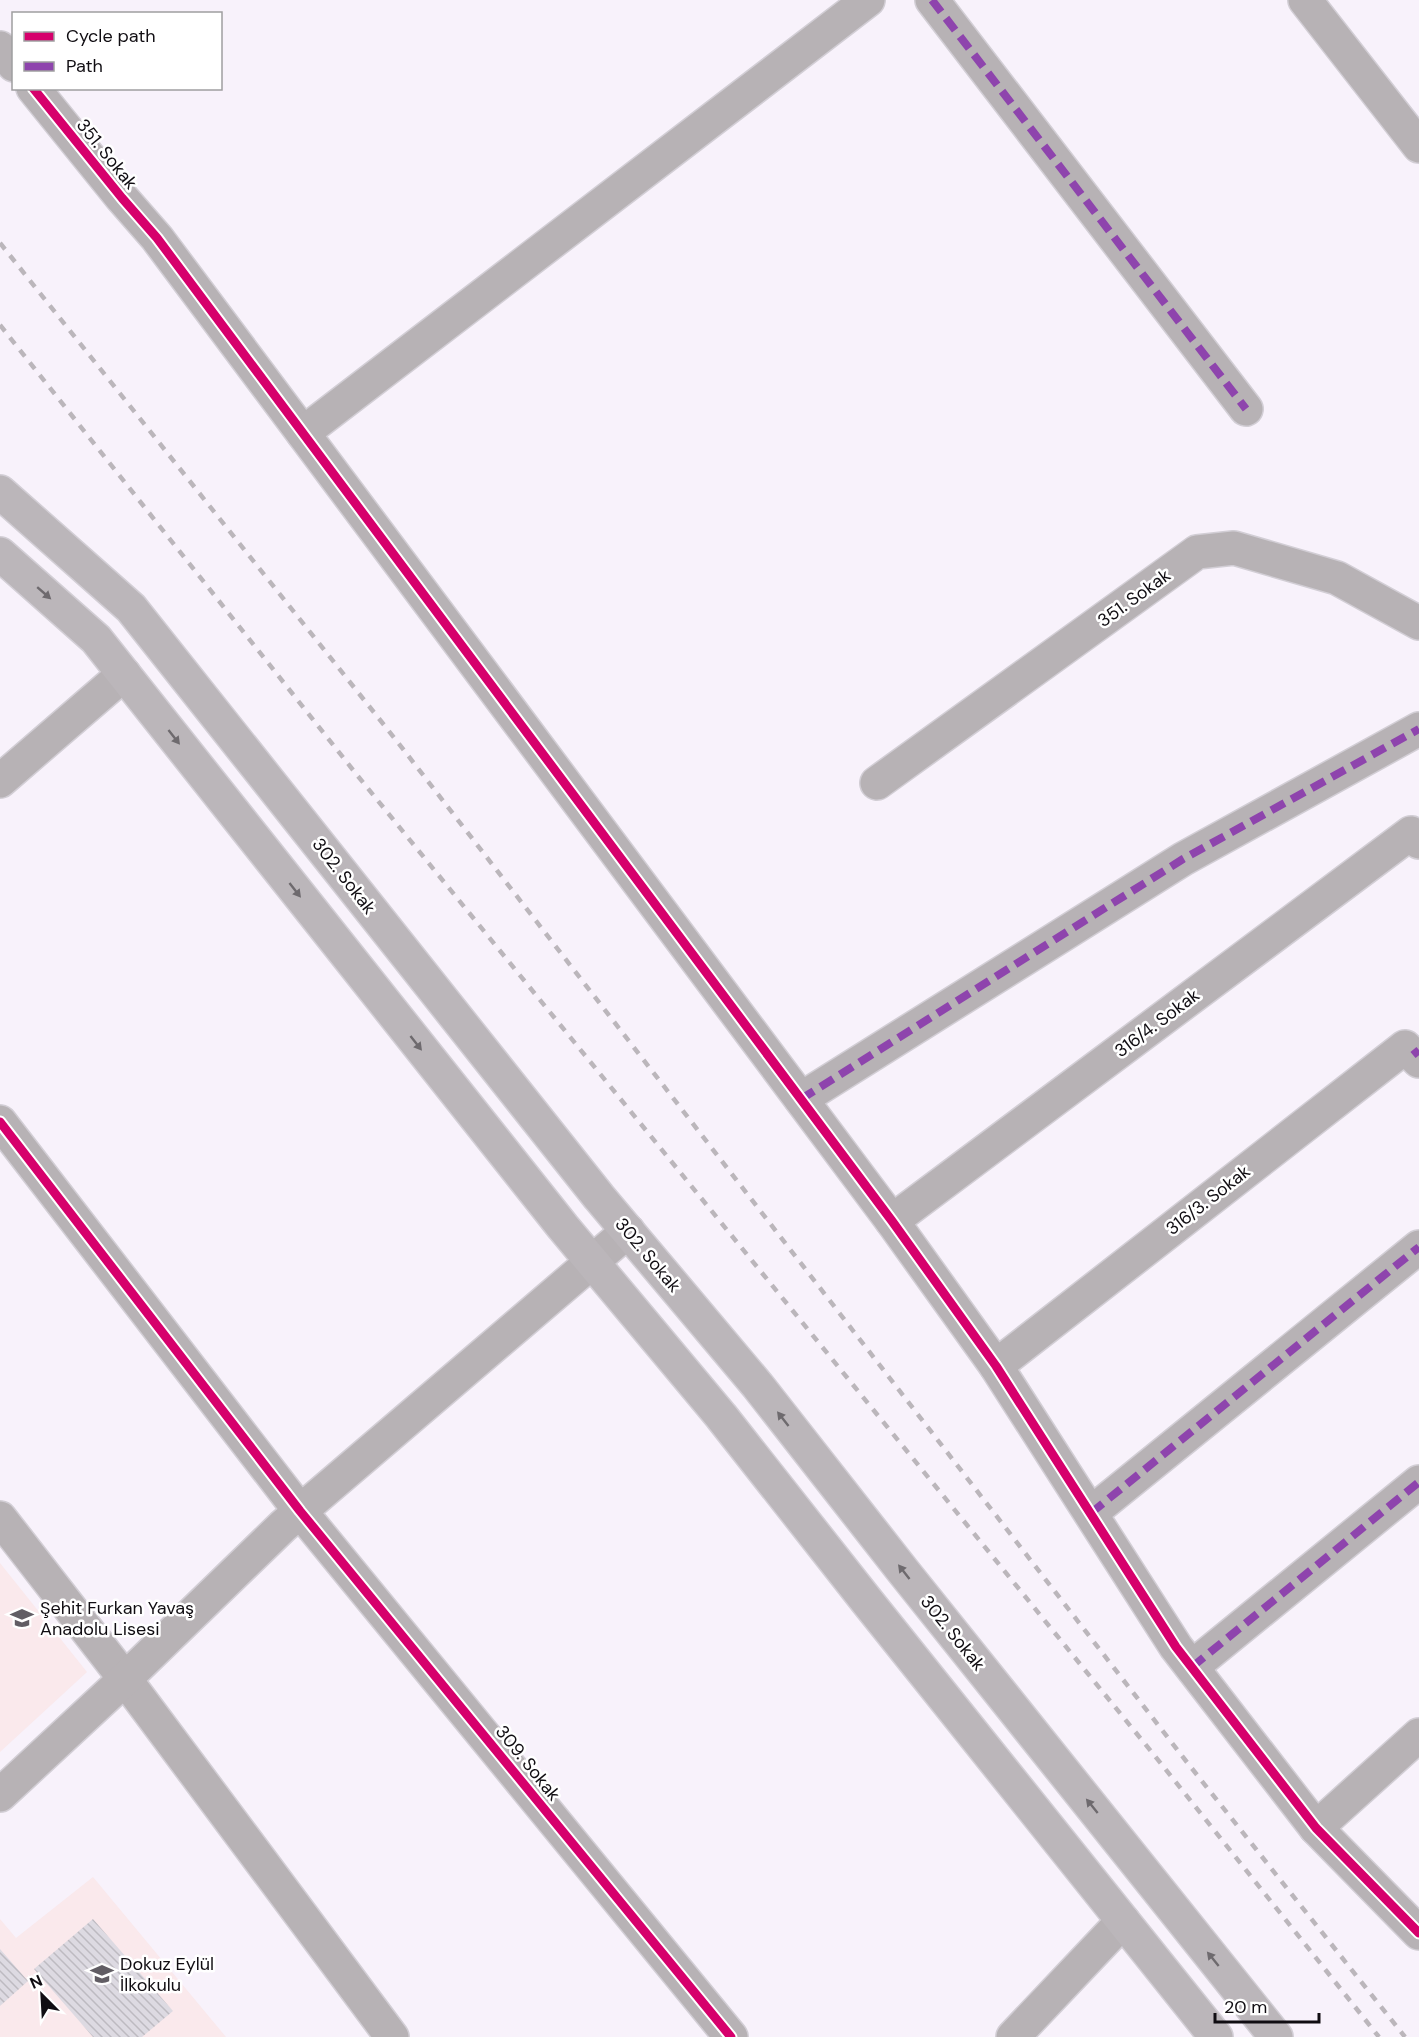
<svg xmlns="http://www.w3.org/2000/svg" width="1419" height="2037" viewBox="0 0 1419 2037" font-family="'DM Sans',sans-serif">
<defs>
<pattern id="building-back-hatch" width="6" height="6" patternUnits="userSpaceOnUse" patternTransform="scale(1.5)"><rect width="6" height="6" fill="#dddae2"/><path d="M-1 5l2 2M0 0l6 6M5-1l2 2" fill="none" stroke="#bdbac1"/></pattern>
</defs>
<rect width="100%" height="100%" fill="#f8f2fb"/>
<g fill="#fae9ec">
<path d="M0 1563 87 1672 0 1752Z"/>
<path d="M93 1877 226 2037H0V1919L16 1938Z"/>
</g>
<g fill="url(#building-back-hatch)">
<path d="M93 1919 173 2011 142 2037H93L34 1969Z"/>
<path d="M0 1949 28 1981 0 2006Z"/>
</g>
<g fill="none" stroke-linecap="round" stroke-linejoin="round">
<g stroke="#d2ced5" stroke-width="36">
<g id="minor">
<path d="M932 0 1246 409"/>
<path d="M1305 0 1419 146"/>
<path d="M0 48 14 65"/>
<path d="M33 88 122 198 157 238 892 1221 996 1366 1176 1647 1316 1828 1419 1933"/>
<path d="M303 433 868 0"/>
<path d="M0 781 124 674"/>
<path d="M877 783 1197 552 1234 548 1337 578 1419 623"/>
<path d="M801 1099 1183 859 1419 729"/>
<path d="M0 1122 300 1511 731 2037"/>
<path d="M892 1221 1411 833 1419 842"/>
<path d="M996 1366 1405 1047 1419 1061"/>
<path d="M1091 1513 1419 1247"/>
<path d="M0 1518 125 1679 392 2037"/>
<path d="M1192 1667 1419 1482"/>
<path d="M0 1795 125 1679 283 1526 628 1231"/>
<path d="M1316 1828 1419 1735"/>
<path d="M1013 2037 1123 1921"/>
</g>
</g>
<g stroke="#d2ced5" stroke-width="36">
<g id="major">
<path d="M0 492 131 608 599 1197 758 1386 903 1571 1276 2037"/>
<path d="M0 554 96 639 563 1227 721 1416 866 1600 1216 2037"/>
</g>
</g>
<use href="#minor" stroke="#b7b2b5" stroke-width="33"/>
<use href="#major" stroke="#bbb6ba" stroke-width="33"/>
<g stroke="#bbb6bb" stroke-width="4.5" stroke-dasharray="8 8" stroke-linecap="butt">
<path d="M0 243 396 740 1186 1761 1405 2037"/>
<path d="M0 325 357 775 1163 1766 1379 2037"/>
</g>
<g stroke="#8e44ad" stroke-width="8" stroke-dasharray="15 8" stroke-linecap="butt">
<path d="M932 0 1246 409"/>
<path d="M1413 1055 1419 1050"/>
<path d="M801 1099 1183 859 1419 729"/>
<path d="M1091 1513 1419 1247"/>
<path d="M1192 1667 1419 1482"/>
</g>
<g stroke="#fff" stroke-width="13">
<g id="cycleway">
<path d="M33 88 122 198 157 238 892 1221 996 1366 1176 1647 1316 1828 1419 1933"/>
<path d="M0 1122 300 1511 731 2037"/>
</g>
</g>
<use href="#cycleway" stroke="#d6006c" stroke-width="9"/>
</g>
<defs><path id="oneway-solid" d="M-6-.8H1V-3.2L6.5 0L1 3.2V.8H-6Z" transform="scale(1.5)"/></defs>
<g fill="#6e6a6e">
<use href="#oneway-solid" transform="translate(44 593) rotate(41)"/>
<use href="#oneway-solid" transform="translate(174 737) rotate(52)"/>
<use href="#oneway-solid" transform="translate(295 890) rotate(52)"/>
<use href="#oneway-solid" transform="translate(416 1043) rotate(52)"/>
<use href="#oneway-solid" transform="translate(783 1419) rotate(-128)"/>
<use href="#oneway-solid" transform="translate(904 1572) rotate(-128)"/>
<use href="#oneway-solid" transform="translate(1092 1806) rotate(-129)"/>
<use href="#oneway-solid" transform="translate(1213 1959) rotate(-129)"/>
</g>
<defs>
<g id="school-bare" transform="scale(1.8)"><path d="M0-5L7-2L0 1L-7-2ZM-4 1L0 2.5L4 1V4Q0 6-4 4Z" fill="#615d64" stroke="#fff" stroke-width="2.5" paint-order="stroke"/></g>
</defs>
<g fill-rule="evenodd">
<use href="#school-bare" x="22" y="1618"/>
<use href="#school-bare" x="102" y="1974"/>
</g>
<g text-anchor="middle" dominant-baseline="central" stroke-width="5" stroke-linejoin="round" paint-order="stroke">
<g font-size="18" fill="#100d12" stroke="#fff">
<text transform="translate(107 154) rotate(51)">351. Sokak</text>
<text transform="translate(1134 598) rotate(-36)">351. Sokak</text>
<text transform="translate(344 876) rotate(52)">302. Sokak</text>
<text transform="translate(1157 1023) rotate(-37)">316/4. Sokak</text>
<text transform="translate(1208 1200) rotate(-38)">316/3. Sokak</text>
<text transform="translate(648 1255) rotate(50)">302. Sokak</text>
<text transform="translate(953 1633) rotate(51)">302. Sokak</text>
<text transform="translate(528 1763) rotate(51)">309. Sokak</text>
</g>
<g font-size="18" fill="#100d12" stroke="#fff" text-anchor="start">
<text x="40" y="1608">Şehit Furkan Yavaş<tspan x="40" dy="21">Anadolu Lisesi</tspan></text>
<text x="120" y="1964">Dokuz Eylül<tspan x="120" dy="21">İlkokulu</tspan></text>
</g>
</g>
<rect x="12" y="12" width="210" height="78" fill="#ffffff" stroke="#9f9ea0" stroke-width="1.5"/>
<rect x="24" y="32" width="30" height="9" fill="#d6006c" stroke="#9f9ea0" stroke-width="1.5"/>
<text x="66" y="42" font-size="18" fill="#100d12">Cycle path</text>
<rect x="24" y="62" width="30" height="9" fill="#8e44ad" stroke="#9f9ea0" stroke-width="1.5"/>
<text x="66" y="72" font-size="18" fill="#100d12">Path</text>
<g transform="translate(42 1995) rotate(336)" stroke="#ffffff" stroke-width="4.5" paint-order="stroke">
<path d="M0-4.5L10 22L0 15L-10 22Z" fill="#100d12"/>
<text y="-9" font-size="16" font-weight="bold" text-anchor="middle" fill="#100d12">N</text>
</g>
<path d="M1215 2013v9h104v-9" fill="none" stroke="#100d12" stroke-width="3"/>
<text x="1224" y="2013" font-size="18" fill="#100d12" stroke="#ffffff" stroke-width="4.5" paint-order="stroke">20 m</text>
</svg>
